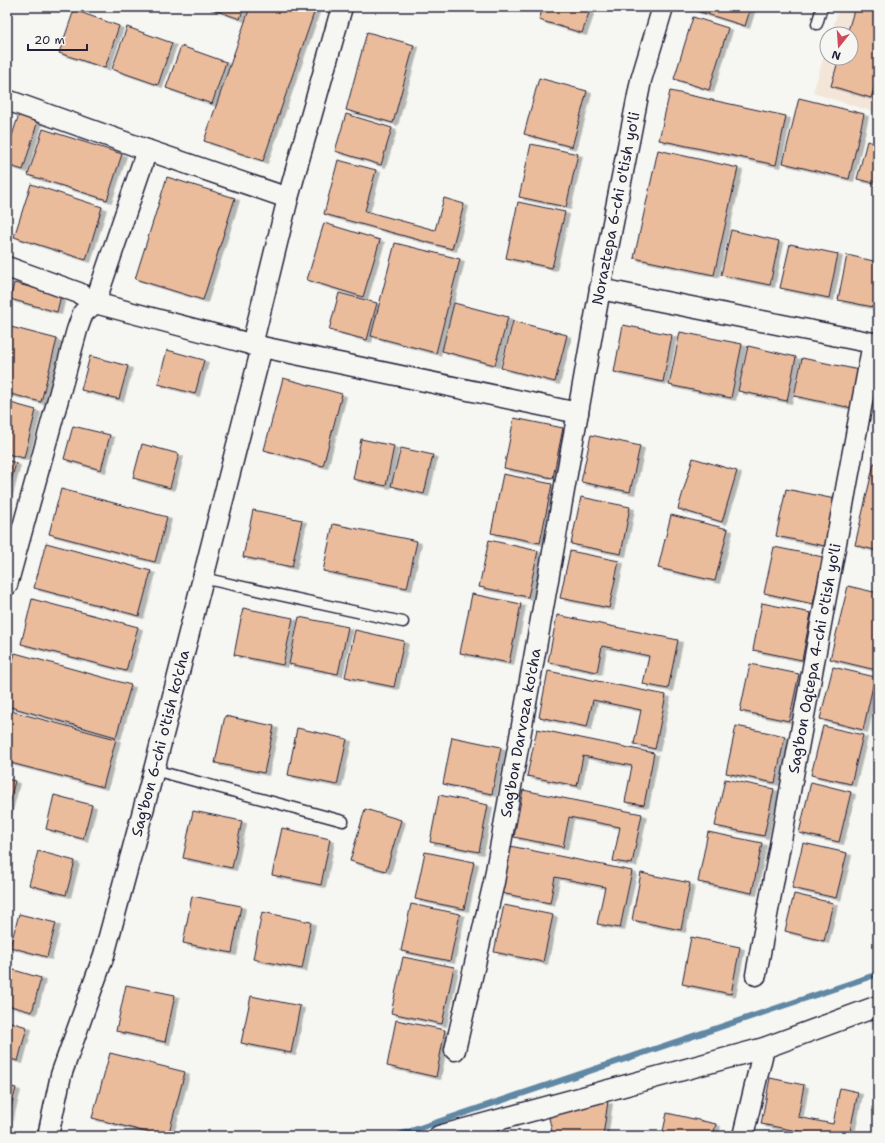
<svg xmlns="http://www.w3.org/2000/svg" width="885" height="1143" viewBox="0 0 885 1143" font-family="'Shantell Sans',sans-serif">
<defs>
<filter id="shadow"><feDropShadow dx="4.5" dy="2.5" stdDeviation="0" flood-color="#0004"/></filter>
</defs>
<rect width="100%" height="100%" fill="#f6f6f2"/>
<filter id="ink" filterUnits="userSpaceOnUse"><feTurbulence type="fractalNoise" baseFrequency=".025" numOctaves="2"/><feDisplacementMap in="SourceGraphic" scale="8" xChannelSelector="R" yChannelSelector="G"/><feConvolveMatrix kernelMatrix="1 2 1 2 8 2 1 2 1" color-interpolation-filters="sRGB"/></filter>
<g filter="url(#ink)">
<path fill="#f3e5d8" d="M839 7H878V113L813 93 827 46V58H851V34H831Z"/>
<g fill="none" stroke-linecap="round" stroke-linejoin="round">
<path stroke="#6087a4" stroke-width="6" d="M396 1136 878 974"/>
</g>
<g fill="#ebbc9c" stroke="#22223b" filter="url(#shadow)">
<path d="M206 7H244L240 19Z"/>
<path d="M250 7H316L263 161 204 141Z"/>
<path d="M543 7H591L582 33 539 20Z"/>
<path d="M695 7H751L745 26 694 10Z"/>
<path d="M855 7H878V75L871 98 831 86 839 58H851V34H847Z"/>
<path d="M74 10 119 26 105 68 59 53Z"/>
<path d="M693 17 728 28 709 90 674 79Z"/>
<path d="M127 27 172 43 158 85 112 69Z"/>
<path d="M367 32 414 45 393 123 346 110Z"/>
<path d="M181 46 226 62 212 104 166 88Z"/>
<path d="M539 78 587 91 572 147 524 134Z"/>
<path d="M670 91 786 116 776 165 659 140Z"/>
<path d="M799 98 864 114 849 179 783 163Z"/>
<path d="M20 111 39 117 23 170 7 165V151Z"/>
<path d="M346 114 392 128 381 165 335 151Z"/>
<path d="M43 129 122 154 107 200 28 175Z"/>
<path d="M867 141 878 144V184L857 179Z"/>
<path d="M531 144 578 154 566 207 519 197Z"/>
<path d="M658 150 738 168 714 275 634 258Z"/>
<path d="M338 160 376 170 365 211 435 230 444 198 464 204 452 249 324 214Z"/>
<path d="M167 177 235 198 203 300 135 279Z"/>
<path d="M31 184 102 207 86 260 14 237Z"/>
<path d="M518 202 565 212 552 268 506 258Z"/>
<path d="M324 223 380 240 363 297 307 280Z"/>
<path d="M731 230 779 241 770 285 721 275Z"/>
<path d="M395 243 460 259 436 353 371 336Z"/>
<path d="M790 244 838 254 829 298 780 288Z"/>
<path d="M847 255 878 262V308L838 300Z"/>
<path d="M14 283 61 295 57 312 10 299Z"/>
<path d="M339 293 377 303 367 340 329 330Z"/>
<path d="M454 303 508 317 495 365 442 351Z"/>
<path d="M513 321 567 335 555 382 501 368Z"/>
<path d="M623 325 672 335 663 382 614 372Z"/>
<path d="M7 326 57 339 41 402 7 393Z"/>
<path d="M680 332 742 344 731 398 669 385Z"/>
<path d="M748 346 796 357 787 401 738 391Z"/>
<path d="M167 350 204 360 195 394 158 384Z"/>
<path d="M90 356 128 366 119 399 81 390Z"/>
<path d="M802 358 859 370 852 408 794 396Z"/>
<path d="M283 378 342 394 323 466 264 450Z"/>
<path d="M7 402 36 410 24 458 7 454Z"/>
<path d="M514 418 563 428 553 478 504 468Z"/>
<path d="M73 426 110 435 101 470 64 459Z"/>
<path d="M591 435 640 446 630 492 581 482Z"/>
<path d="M361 439 394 446 386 486 353 479Z"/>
<path d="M142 444 179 454 170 488 133 478Z"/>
<path d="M401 448 433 455 424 494 391 486Z"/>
<path d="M693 458 737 471 722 522 678 509Z"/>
<path d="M7 460 16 463 7 496Z"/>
<path d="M874 463 878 464V551L855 545Z"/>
<path d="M503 474 552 484 540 543 491 533Z"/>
<path d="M61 489 167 517 155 562 49 534Z"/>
<path d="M786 489 835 499 825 546 776 536Z"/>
<path d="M581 497 630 507 621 554 571 544Z"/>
<path d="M253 510 302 520 292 567 243 557Z"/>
<path d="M671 515 728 529 715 581 658 568Z"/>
<path d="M333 524 417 541 407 588 323 571Z"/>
<path d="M489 540 538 551 528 597 479 587Z"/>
<path d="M46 543 151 571 139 616 34 588Z"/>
<path d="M774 547 823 557 813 604 764 593Z"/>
<path d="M570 551 619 561 609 608 560 598Z"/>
<path d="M848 586 878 593V661L876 670 830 659Z"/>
<path d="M472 594 521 604 509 663 460 653Z"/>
<path d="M32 599 138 627 126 671 21 644Z"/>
<path d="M762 603 811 613 802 660 753 650Z"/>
<path d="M243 608 293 618 283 665 234 655Z"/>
<path d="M557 615 678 640 668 689 643 684 649 656 602 646 597 672 548 662Z"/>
<path d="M299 617 348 627 338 674 289 664Z"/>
<path d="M355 630 404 641 394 687 345 677Z"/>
<path d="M15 653 131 685 116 737 7 706V682Z"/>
<path d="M750 664 799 674 789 721 740 711Z"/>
<path d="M833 667 875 677 863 730 820 719Z"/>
<path d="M548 671 666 695 655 749 634 744 641 710 593 700 587 727 539 717Z"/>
<path d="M7 710 116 739 103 787 7 762Z"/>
<path d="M225 716 274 726 264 773 215 763Z"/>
<path d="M736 726 785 736 775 783 726 773Z"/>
<path d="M823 726 863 735 851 784 811 775Z"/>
<path d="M297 728 347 739 337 785 288 775Z"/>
<path d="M537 729 654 753 644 805 625 802 632 766 583 756 577 786 527 776Z"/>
<path d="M452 737 501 747 492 794 443 784Z"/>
<path d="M7 779 15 781 7 812Z"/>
<path d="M725 779 774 789 764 836 715 826Z"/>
<path d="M811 782 851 792 839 842 799 833Z"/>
<path d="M523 790 642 814 632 864 613 861 620 827 569 817 563 847 514 837Z"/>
<path d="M54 795 92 805 83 839 46 829Z"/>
<path d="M439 795 488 805 479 852 430 842Z"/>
<path d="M365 809 401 820 386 871 350 861Z"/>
<path d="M193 811 242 821 232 868 183 858Z"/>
<path d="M282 828 330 839 321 885 272 875Z"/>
<path d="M708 832 762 843 752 893 698 882Z"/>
<path d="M803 843 847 853 836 898 792 888Z"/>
<path d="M510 846 632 871 620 928 597 924 605 887 555 877 550 903 501 893Z"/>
<path d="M38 851 75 861 66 895 29 885Z"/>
<path d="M425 852 474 862 464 909 415 899Z"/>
<path d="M641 873 690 883 681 930 632 920Z"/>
<path d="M794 894 833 903 824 941 785 931Z"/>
<path d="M192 896 241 906 232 953 183 943Z"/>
<path d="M411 904 460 914 450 961 401 951Z"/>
<path d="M504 905 553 915 543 962 494 952Z"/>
<path d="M262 912 311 922 302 969 253 959Z"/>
<path d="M19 914 56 923 47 957 10 947Z"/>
<path d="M691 937 740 947 731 994 682 984Z"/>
<path d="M403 957 454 967 442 1024 391 1013Z"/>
<path d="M7 968 41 978 32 1012 7 1005Z"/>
<path d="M126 985 175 995 165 1042 116 1031Z"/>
<path d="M251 996 300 1006 291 1053 241 1043Z"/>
<path d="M396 1020 445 1030 436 1077 387 1066Z"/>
<path d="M7 1021 27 1027 18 1061 7 1058Z"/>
<path d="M110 1053 185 1072 168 1136H162L92 1118Z"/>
<path d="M770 1078 804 1085 798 1117 833 1124 840 1088 858 1092 849 1136H823L761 1124Z"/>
<path d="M7 1086 16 1088 7 1122Z"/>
<path d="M608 1101 603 1136H553L548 1113Z"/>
<path d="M667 1113 716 1124 713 1136H662Z"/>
</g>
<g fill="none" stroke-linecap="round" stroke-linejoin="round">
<g stroke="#22223b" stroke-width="13">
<g id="service">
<path d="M817 24 822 7"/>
<path d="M202 578 403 622"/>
<path d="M154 770 343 821"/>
</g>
</g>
<g stroke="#22223b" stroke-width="23">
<g id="minor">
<path d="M7 100 147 150 288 198"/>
<path d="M7 267 79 293 95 303 262 347 578 413"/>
<path d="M600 289 878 344"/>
<path d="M252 345 288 198 342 7"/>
<path d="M7 585 77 330 83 313 95 303 147 150"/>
<path id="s1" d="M756 975 873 343"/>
<path id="s2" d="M455 1050 494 882 600 289 641 80 663 7"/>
<path id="s3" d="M48 1136 61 1075 104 955 154 770 262 347"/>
<path d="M439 1136 764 1048 878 1006"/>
<path d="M743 1136 764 1048"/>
</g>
</g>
<use href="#service" stroke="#f6f6f2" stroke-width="10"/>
<use href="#minor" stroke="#f6f6f2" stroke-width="20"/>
</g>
</g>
<g text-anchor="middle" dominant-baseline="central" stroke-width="3.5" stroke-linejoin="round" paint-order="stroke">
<g font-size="15" fill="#22223b" stroke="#f6f6f2">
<text stroke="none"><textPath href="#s2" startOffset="857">Noraztepa 6-chi o'tish yo'li</textPath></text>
<text stroke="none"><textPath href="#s1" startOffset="322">Sag'bon Oqtepa 4-chi o'tish yo'li</textPath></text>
<text stroke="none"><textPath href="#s2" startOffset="324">Sag'bon Darvoza ko'cha</textPath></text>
<text stroke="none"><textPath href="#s3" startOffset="409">Sag'bon 6-chi o'tish ko'cha</textPath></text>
</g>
</g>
<rect width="885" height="1143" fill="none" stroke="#f6f6f2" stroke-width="24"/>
<rect x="12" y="12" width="861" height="1119" fill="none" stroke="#22223b" stroke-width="1.5" filter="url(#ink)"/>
<g transform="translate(839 46) rotate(197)"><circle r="19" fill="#f6f6f2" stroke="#a1a1a9"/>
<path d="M0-3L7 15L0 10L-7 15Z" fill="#d1495b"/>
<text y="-6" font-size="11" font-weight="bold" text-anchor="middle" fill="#22223b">N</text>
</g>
<path d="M28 44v6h59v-6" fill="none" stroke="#22223b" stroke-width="2"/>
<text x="34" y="44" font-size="12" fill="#22223b" stroke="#f6f6f2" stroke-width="3" paint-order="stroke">20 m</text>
</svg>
